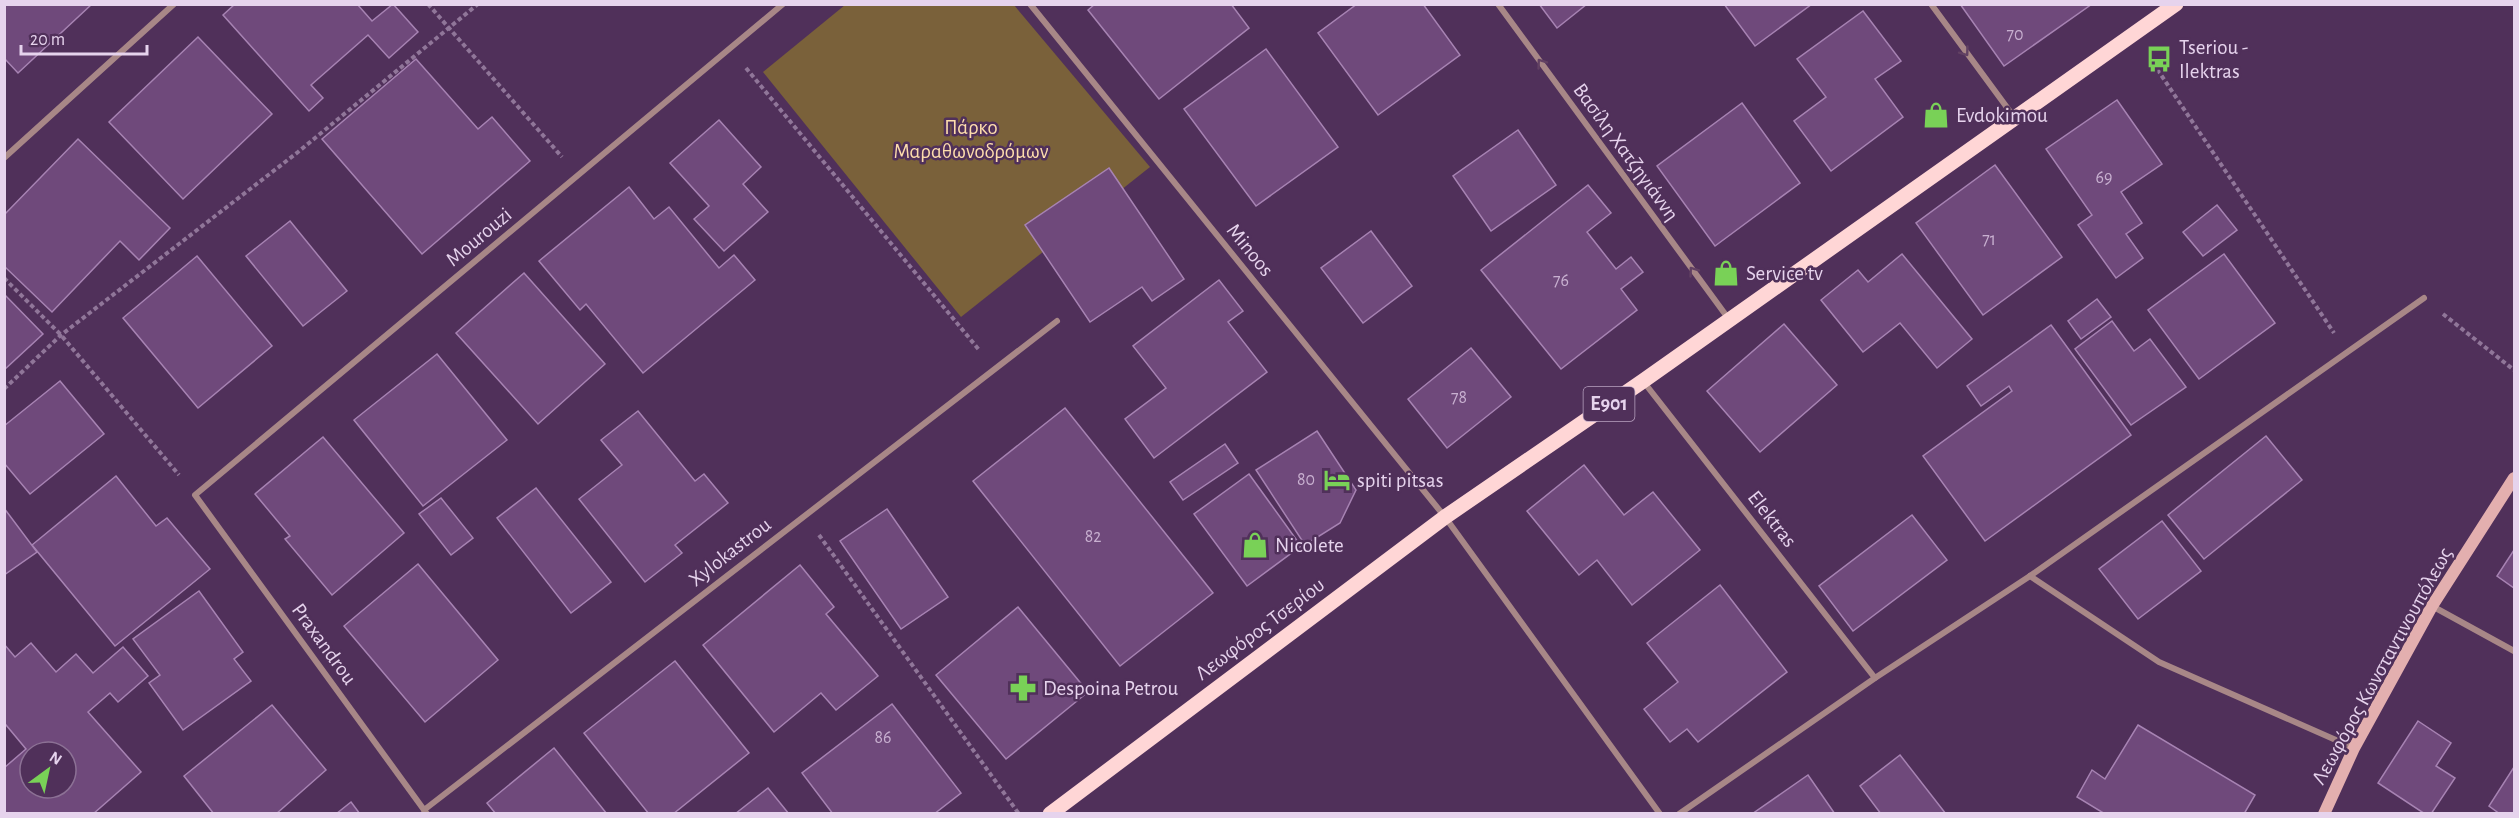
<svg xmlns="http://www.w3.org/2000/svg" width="2519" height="818" viewBox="0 0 2519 818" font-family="'Alegreya Sans',sans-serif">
<rect width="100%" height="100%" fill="#50305a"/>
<path fill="#7a613a" d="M845 5H1014L1150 167 961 317 763 72Z"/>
<g fill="#6f497b" stroke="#a783b3" stroke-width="1.5" fill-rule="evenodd">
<path d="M4 4H92L18 73 4 58Z"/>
<path d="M235 4H357L372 21 393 4 418 32 389 58 368 35 311 85 323 98 309 111 223 15Z"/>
<path d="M1095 4H1231L1249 28 1159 99 1088 10Z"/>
<path d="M1357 4H1423L1460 55 1378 115 1318 33Z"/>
<path d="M1539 4H1587L1557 28Z"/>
<path d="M1724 4H1812L1755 46Z"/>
<path d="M1960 4H2092L2004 66Z"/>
<path d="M1863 11 1901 61 1875 79 1903 117 1831 171 1794 121 1826 97 1797 59Z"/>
<path d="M198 37 272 114 183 199 109 122Z"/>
<path d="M1266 49 1338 147 1256 206 1184 109Z"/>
<path d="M416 59 478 129 492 117 530 161 422 254 322 139Z"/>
<path d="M2117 100 2162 164 2121 192 2142 223 2126 234 2143 258 2116 278 2078 225 2092 215 2046 149Z"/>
<path d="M1742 103 1800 183 1715 246 1657 166Z"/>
<path d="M719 120 761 167 743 184 768 212 724 251 694 219 709 206 670 163Z"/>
<path d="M1518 130 1556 185 1491 231 1453 176Z"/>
<path d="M78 139 170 228 139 260 120 241 52 312 4 266V215Z"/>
<path d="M1995 165 2062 257 1983 315 1916 223Z"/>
<path d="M1109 168 1184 279 1152 301 1142 287 1090 322 1025 225Z"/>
<path d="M1588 185 1611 213 1587 232 1616 269 1631 257 1643 272 1621 289 1637 310 1561 369 1481 270Z"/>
<path d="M629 187 654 219 669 207 719 268 734 255 755 280 643 373 586 304 580 310 539 261Z"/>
<path d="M2217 205 2237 230 2203 256 2183 232Z"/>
<path d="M290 221 347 291 303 326 246 256Z"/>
<path d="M1371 231 1412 286 1363 323 1321 268Z"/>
<path d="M1902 254 1972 339 1937 368 1900 323 1863 352 1821 300 1858 270 1868 282Z"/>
<path d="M2224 254 2275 323 2199 379 2148 310Z"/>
<path d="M197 256 272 346 198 408 123 318Z"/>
<path d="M524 273 605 364 538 424 456 333Z"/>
<path d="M1219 280 1243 311 1228 322 1267 372 1154 458 1125 419 1166 388 1133 346Z"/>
<path d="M4 294 43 334 4 370Z"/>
<path d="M2097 299 2111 317 2081 339 2068 321Z"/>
<path d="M2112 321 2134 351 2150 339 2186 387 2131 425 2075 349Z"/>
<path d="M1784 324 1837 385 1760 452 1707 391Z"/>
<path d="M2051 325 2131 435 1985 541 1923 456 2012 391 2009 386 1981 406 1967 386Z"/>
<path d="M1471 348 1511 397 1447 448 1408 399Z"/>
<path d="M437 354 507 440 423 506 354 420Z"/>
<path d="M60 381 104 434 30 494 4 463V426Z"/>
<path d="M1065 408 1213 593 1120 666 973 481Z"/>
<path d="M638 411 695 481 704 474 728 503 675 545 682 553 645 582 579 499 622 465 601 440Z"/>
<path d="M1317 431 1356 490 1340 523 1305 545 1256 470Z"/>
<path d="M2266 436 2302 480 2204 559 2168 515Z"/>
<path d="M323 437 404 533 332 595 285 539 290 536 255 494Z"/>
<path d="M1225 444 1238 463 1183 500 1170 482Z"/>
<path d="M1584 465 1624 515 1653 492 1700 550 1632 605 1597 560 1579 575 1527 511Z"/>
<path d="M1249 474 1301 546 1247 586 1194 514Z"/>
<path d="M116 476 156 526 167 518 210 569 115 646 32 545Z"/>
<path d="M536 488 611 582 571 613 497 518Z"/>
<path d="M441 498 473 538 451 555 419 514Z"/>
<path d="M4 508 37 552 4 575Z"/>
<path d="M887 509 948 597 901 629 840 541Z"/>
<path d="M1912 515 1947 560 1853 631 1819 586Z"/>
<path d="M2162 521 2201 571 2138 619 2099 569Z"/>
<path d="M2514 550V588L2497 576Z"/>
<path d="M418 564 498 660 425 722 344 626Z"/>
<path d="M800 565 834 607 826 614 878 676 836 710 821 693 774 732 703 645Z"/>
<path d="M1720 585 1787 672 1698 742 1687 729 1670 742 1644 709 1678 682 1647 643Z"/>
<path d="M199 591 243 652 234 659 251 681 183 730 149 683 160 675 133 639Z"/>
<path d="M1018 607 1088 692 1006 759 936 675Z"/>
<path d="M31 643 56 672 76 654 93 673 123 647 148 676 118 702 110 693 88 712 141 772 93 814H4V768L26 749 6 725 4 726V644L15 657ZM30 752H66V788H30Z"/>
<path d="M675 661 749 753 673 814H649L584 733Z"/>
<path d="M892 704 961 793 934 814H833L802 773Z"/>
<path d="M272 705 326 770 276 814H214L184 776Z"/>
<path d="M2418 721 2451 743 2436 766 2455 778 2431 814H2425L2378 783Z"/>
<path d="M2138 725 2255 795 2244 814H2105L2077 797 2092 770 2105 779Z"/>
<path d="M554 748 607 814H496L487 803Z"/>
<path d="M1900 755 1946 814H1881L1860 786Z"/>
<path d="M2514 767V814H2500L2489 806Z"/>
<path d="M1808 775 1835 814H1752Z"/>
<path d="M768 788 789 814H735Z"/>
<path d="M351 802 360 814H336Z"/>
</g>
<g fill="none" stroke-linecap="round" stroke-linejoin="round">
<g stroke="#907699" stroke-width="4" stroke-dasharray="4.5 3" stroke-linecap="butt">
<path d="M428 4 562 157"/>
<path d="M2149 57 2334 333"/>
<path d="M746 68 980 351"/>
<path d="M4 278 61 335 179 475"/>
<path d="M2443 314 2514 370"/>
<path d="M4 389 61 335 298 152 478 4"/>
<path d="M819 535 1019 814"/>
</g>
<g stroke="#a88787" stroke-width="6">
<path d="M1030 4 1445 517 1660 814"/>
<path d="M1498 4 1728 318"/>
<path d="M1931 4 2014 117"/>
<path d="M4 158 174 4"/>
<path d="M1643 381 1875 678"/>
<path d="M2030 576 2159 662 2354 748"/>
<path d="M2432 606 2514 651"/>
<path d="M424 810 1057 321"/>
<path d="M427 814 195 495 783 4"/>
<path d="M1679 814 1875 678 2030 576 2424 298"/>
</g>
<path stroke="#e3afaf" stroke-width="12" d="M2324 814 2354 748 2432 606 2514 478"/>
<path stroke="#ffd6d6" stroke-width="15" d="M1050 814 1445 517 1643 381 2176 4"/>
</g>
<defs><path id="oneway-chevron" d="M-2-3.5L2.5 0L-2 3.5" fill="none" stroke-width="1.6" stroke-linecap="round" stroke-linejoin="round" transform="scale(1.5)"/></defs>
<g stroke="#624163">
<use href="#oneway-chevron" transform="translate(1965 52) rotate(54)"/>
<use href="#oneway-chevron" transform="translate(1541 63) rotate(-126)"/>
<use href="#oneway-chevron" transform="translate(1693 271) rotate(-126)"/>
</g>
<defs>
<g id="bus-bare" transform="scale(2.07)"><path d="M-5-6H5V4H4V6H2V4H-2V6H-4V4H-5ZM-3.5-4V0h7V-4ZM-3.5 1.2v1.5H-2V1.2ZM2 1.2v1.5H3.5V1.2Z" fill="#79d157" stroke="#50305a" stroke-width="2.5" paint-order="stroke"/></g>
<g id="shop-bare" transform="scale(2.07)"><path d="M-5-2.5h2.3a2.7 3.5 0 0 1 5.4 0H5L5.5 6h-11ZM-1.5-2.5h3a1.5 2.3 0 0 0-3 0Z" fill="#79d157" stroke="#50305a" stroke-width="2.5" paint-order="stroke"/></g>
<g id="hotel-bare" transform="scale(2.07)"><path d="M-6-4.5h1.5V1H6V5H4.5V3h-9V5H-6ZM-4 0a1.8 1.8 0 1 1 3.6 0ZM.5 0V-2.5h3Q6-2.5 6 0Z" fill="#79d157" stroke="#50305a" stroke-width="2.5" paint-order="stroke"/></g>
<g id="pharmacy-bare" transform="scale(2.07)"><path d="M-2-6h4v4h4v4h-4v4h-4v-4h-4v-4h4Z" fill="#79d157" stroke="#50305a" stroke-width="2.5" paint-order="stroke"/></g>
</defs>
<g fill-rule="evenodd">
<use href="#bus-bare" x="2159" y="59"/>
<use href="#shop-bare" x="1936" y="115"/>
<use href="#shop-bare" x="1726" y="273"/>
<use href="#hotel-bare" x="1337" y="480"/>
<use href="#shop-bare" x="1255" y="545"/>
<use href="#pharmacy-bare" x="1023" y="688"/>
</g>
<g text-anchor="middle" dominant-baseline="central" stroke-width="5" stroke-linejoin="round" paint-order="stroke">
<g font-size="18" fill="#c8b0d0">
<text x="2015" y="35">70</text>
<text x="2104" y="178">69</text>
<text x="1989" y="240">71</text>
<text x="1561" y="281">76</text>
<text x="1459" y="398">78</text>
<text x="1306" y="480">80</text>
<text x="1093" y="537">82</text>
<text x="883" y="738">86</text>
</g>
<rect fill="#50305a" stroke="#b9a2c1" stroke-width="1.5" x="1583.5" y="387" width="51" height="34" rx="4.5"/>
<g font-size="20" font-weight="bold" fill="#e6d3ed">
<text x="1609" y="404">E901</text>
</g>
<g font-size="21" fill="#e6d3ed" stroke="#50305a" text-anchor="start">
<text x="2179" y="47">Tseriou -<tspan x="2179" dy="24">Ilektras</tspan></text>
<text x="1956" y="115">Evdokimou</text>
<text x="1746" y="273">Service tv</text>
<text x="1357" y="480">spiti pitsas</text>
<text x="1275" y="545">Nicolete</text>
<text x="1043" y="688">Despoina Petrou</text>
</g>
<g font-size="21" fill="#fdddac" stroke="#50305a">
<text x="971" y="127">Πάρκο<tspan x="971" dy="24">Μαραθωνοδρόμων</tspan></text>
</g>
<g font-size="21" fill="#e6d3ed" stroke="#50305a">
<text transform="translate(1626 152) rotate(54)">Βασίλη Χατζηγιάννη</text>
<text transform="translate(479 237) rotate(-40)">Mourouzi</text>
<text transform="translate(1250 250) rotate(51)">Minoos</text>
<text transform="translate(1772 519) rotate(52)">Elektras</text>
<text transform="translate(730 552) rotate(-38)">Xylokastrou</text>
<text transform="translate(1260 629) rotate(-37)">Λεωφόρος Τσερίου</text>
<text transform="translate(324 644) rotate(54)">Praxandrou</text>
<text transform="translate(2382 666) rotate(-61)">Λεωφόρος Κωνσταντινουπόλεως</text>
</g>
</g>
<rect width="2519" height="818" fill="none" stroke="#e6d3ed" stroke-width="12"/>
<g transform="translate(48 770) rotate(33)"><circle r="28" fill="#50305a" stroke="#8c7195" stroke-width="1.5"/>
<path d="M0-4.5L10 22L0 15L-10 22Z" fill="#79d157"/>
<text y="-9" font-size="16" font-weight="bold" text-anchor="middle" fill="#e6d3ed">N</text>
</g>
<path d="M21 45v9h126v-9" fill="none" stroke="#e6d3ed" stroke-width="3"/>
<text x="30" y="45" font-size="18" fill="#e6d3ed" stroke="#50305a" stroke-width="4.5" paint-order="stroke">20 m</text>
</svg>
